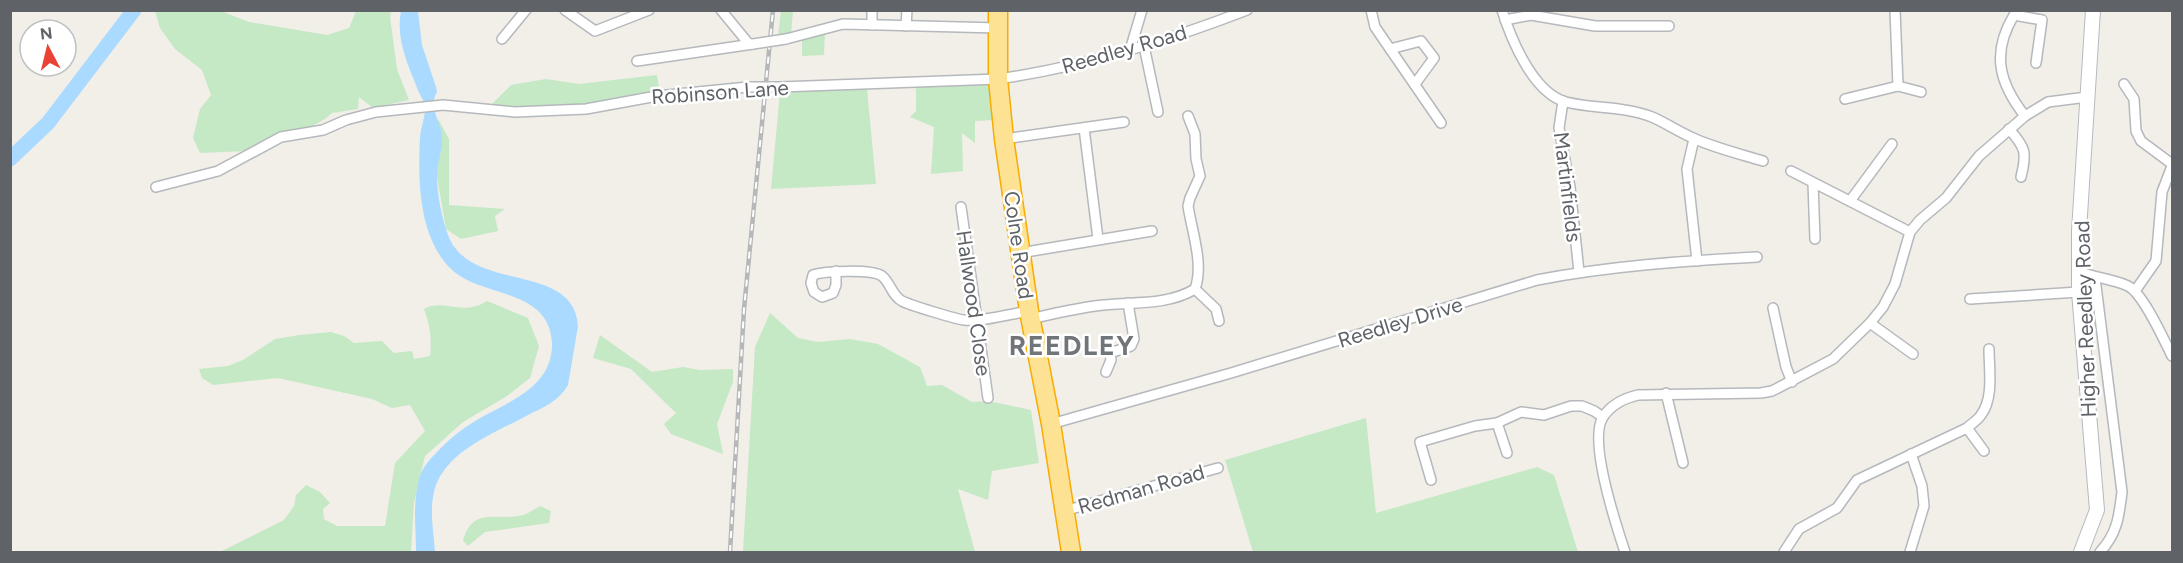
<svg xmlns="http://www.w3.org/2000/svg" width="2183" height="563" viewBox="0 0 2183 563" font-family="Figtree,sans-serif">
<rect width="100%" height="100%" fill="#f1efe8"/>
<g fill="#c5e8c5">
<path d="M155 11H221L249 22 327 35 349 28 356 11H391L390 17 397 69 409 100 373 108 359 97 358 109 332 113 325 119 303 131 277 134 248 151 200 153 193 138 200 109 211 95 202 70 175 49 160 28Z"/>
<path d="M781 11H793L791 34 778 35Z"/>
<path d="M825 31 824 55 802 56V39Z"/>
<path d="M657 75 660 93 596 104 547 108 490 106 511 85 546 79 579 84Z"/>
<path d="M991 84 993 120 975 121V143L962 133 963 171 931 174 934 127 910 117 916 111V87Z"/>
<path d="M867 89 876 184 771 189 780 92Z"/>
<path d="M438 119 449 139V205L505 209 495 216 498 231 461 239 446 229 437 177Z"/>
<path d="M487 301 528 318 539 346 530 378 507 396 463 422 425 456 414 502 411 552H220L284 520 294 506 296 495 306 485 320 492 330 503 323 509 324 519 337 526H385L395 463 425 431 410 405 392 408 372 399 278 378 213 385 202 378 199 369 228 366 243 360 275 339 300 335 331 332 344 336 354 343 382 341 394 353 412 351 414 359 430 356C432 339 430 325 424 309 442 298 463 317 487 301Z"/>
<path d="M770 313 798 338 818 342 850 339 878 344 920 367 927 386 942 385 972 402 988 401 1031 410 1039 463 992 471 988 500 958 489 975 552H743L755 347Z"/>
<path d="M600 335 652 372 683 367 700 370 733 369V382L717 424 723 454 671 434 664 424 676 413 631 369 593 358Z"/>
<path d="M1366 418 1376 513 1537 467 1554 475 1578 552H1253L1225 460Z"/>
<path d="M540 506 551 511 549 523 485 532 468 546 463 540C474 505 497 522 523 515 528 514 534 509 540 506Z"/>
</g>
<path fill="#aadaff" d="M401 11H418L422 45 436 87 437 92C427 108 443 123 442 140 442 152 437 164 437 176 437 195 442 218 448 235 470 294 574 261 578 326L568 385C559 401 544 407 528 415 494 434 440 452 433 497 430 514 434 535 435 552H416C416 527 412 501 420 476 424 465 431 458 439 450 451 437 466 426 482 417 513 400 553 385 552 343 549 286 479 299 449 267 418 234 418 179 420 137 421 127 426 114 425 106 424 100 418 92 416 85 406 61 396 37 401 11Z"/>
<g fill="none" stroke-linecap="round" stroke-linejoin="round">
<path stroke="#aadaff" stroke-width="15" d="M10 159 48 123 134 10"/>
<g stroke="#b5b8bc" stroke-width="12">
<g id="street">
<path d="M565 10 595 31 649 10"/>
<path d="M721 10 749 44"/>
<path d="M1371 10 1375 27 1441 123"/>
<path d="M1502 10C1511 39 1533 93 1566 102 1594 109 1624 106 1652 117 1666 123 1679 132 1693 138 1715 148 1740 154 1763 161"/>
<path d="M1895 10 1898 86"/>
<path d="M1505 20 1531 15 1595 26H1669"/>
<path d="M872 25V10"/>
<path d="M906 26 907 10"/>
<path d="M502 39 526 10"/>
<path d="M786 39 843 24 998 28"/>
<path d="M1144 46 1158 112"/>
<path d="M1390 49 1421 41 1434 58 1415 84"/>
<path d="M1130 50 1142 10"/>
<path d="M637 61 753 44"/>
<path d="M2124 84 2134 99 2136 131 2141 141 2172 164"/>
<path d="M780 87 998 79C1083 67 1167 41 1247 10"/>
<path d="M1845 99 1898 86 1921 92"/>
<path d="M1563 101 1559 128 1570 187 1579 272"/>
<path d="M1188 116 1195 134 1196 159 1200 176 1190 198 1188 206C1192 232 1204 264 1195 289"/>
<path d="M2025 116C1999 83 1991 53 2014 15L2042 20 2036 63"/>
<path d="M1084 128 1098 239"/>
<path d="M2009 129C2026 148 2027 153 2021 177"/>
<path d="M1004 139 1124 122"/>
<path d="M1694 139 1687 169 1697 261"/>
<path d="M1791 171 1910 232"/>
<path d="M1813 183 1815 239"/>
<path d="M156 187 218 171 281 137 323 130 346 120 376 112 443 105 515 112 586 109 657 96 748 87"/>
<path d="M1850 201 1892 144"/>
<path d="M961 207 988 398"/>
<path d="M1020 253 1152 231"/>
<path d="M836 271V285L833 293 822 297 814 292 811 283 813 275C824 271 872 269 882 276 890 282 892 296 902 301 909 305 956 319 964 320 983 322 1010 314 1029 311"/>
<path d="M2079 271C2095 278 2113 279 2128 286 2143 293 2164 340 2172 356"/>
<path d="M2095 278 2122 492C2119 517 2117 534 2100 552"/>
<path d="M1195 289 1216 309 1219 321"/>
<path d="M2135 291 2156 261 2162 192 2172 166"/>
<path d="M1970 299 2079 292"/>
<path d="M1773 308 1786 367 1792 382"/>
<path d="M1030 319C1052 314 1073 309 1095 306 1128 301 1165 307 1195 289"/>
<path d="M1870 323 1913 354"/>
<path d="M1106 372 1111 360 1110 353 1131 346 1134 339 1128 303"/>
<path d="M1666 393 1683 463"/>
<path d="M1497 423 1507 453"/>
<path d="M1051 424 1231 373 1537 280C1609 266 1683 261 1757 257"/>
<path d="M1967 428 1984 451"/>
<path d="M1431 480 1420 442 1475 426 1497 423 1521 412 1544 415 1571 406H1582L1594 411 1603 417"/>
<path d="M1064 511 1218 468"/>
<path d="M1625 552C1616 525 1588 440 1603 417 1611 405 1625 398 1638 395L1761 393 1772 391 1833 359 1870 323 1883 307 1895 284 1910 232 1920 220 1946 198 1979 156 2025 116 2048 102 2087 97"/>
<path d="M1784 552 1799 529 1837 508 1857 480 1967 428C1971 424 1978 420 1981 415 1994 398 1989 369 1989 349"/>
<path d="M1910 552 1924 506 1922 486 1911 454"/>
</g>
</g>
<g stroke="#b6babf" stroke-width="16">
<path id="secondary" d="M2081 552 2097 510 2079 292V231L2093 10"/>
</g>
<g stroke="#f9ab00" stroke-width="21">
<path id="highway" d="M998 10V79L1004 139 1029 311 1051 424 1071 552"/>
</g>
<use href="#street" stroke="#fff" stroke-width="9"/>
<use href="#secondary" stroke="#fff" stroke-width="14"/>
<use href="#highway" stroke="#fde293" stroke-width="18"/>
<g stroke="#b6b7b8" stroke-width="4.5">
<path id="rail" d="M730 552 744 309 773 10"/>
</g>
<use href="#rail" stroke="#fff" stroke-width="2" stroke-dasharray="7" stroke-linecap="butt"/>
<g stroke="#b5b8bc" stroke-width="12" stroke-linecap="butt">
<g id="street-bridge">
<path d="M753 44 786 39"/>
<path d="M748 87H780"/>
</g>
</g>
<use href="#street-bridge" stroke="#fff" stroke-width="9"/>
</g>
<g text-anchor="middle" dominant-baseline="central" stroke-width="5" stroke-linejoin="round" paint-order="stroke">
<g font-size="21" fill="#5f6368" stroke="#fff">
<text transform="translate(1124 49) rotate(-16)">Reedley Road</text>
<text transform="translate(720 92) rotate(-4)">Robinson Lane</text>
<text transform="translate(1568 187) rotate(83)">Martinfields</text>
<text transform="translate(1019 245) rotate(82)">Colne Road</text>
<text transform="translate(974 303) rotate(82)">Hallwood Close</text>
<text transform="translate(2085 319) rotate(-92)">Higher Reedley Road</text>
<text transform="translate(1400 322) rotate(-17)">Reedley Drive</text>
<text transform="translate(1141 489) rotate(-16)">Redman Road</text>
</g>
<g font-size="27" font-weight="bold" letter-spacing="1.5" fill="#70757a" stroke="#fff">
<text x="1072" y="345">REEDLEY</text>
</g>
</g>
<rect width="2183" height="563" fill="none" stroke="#5f6368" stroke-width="24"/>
<g transform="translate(48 48) rotate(353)"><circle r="28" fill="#ffffff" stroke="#bfc1c3" stroke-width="1.5"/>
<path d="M0-4.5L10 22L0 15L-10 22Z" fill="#ea4335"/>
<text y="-9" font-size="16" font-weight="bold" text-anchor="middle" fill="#5f6368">N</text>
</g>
</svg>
